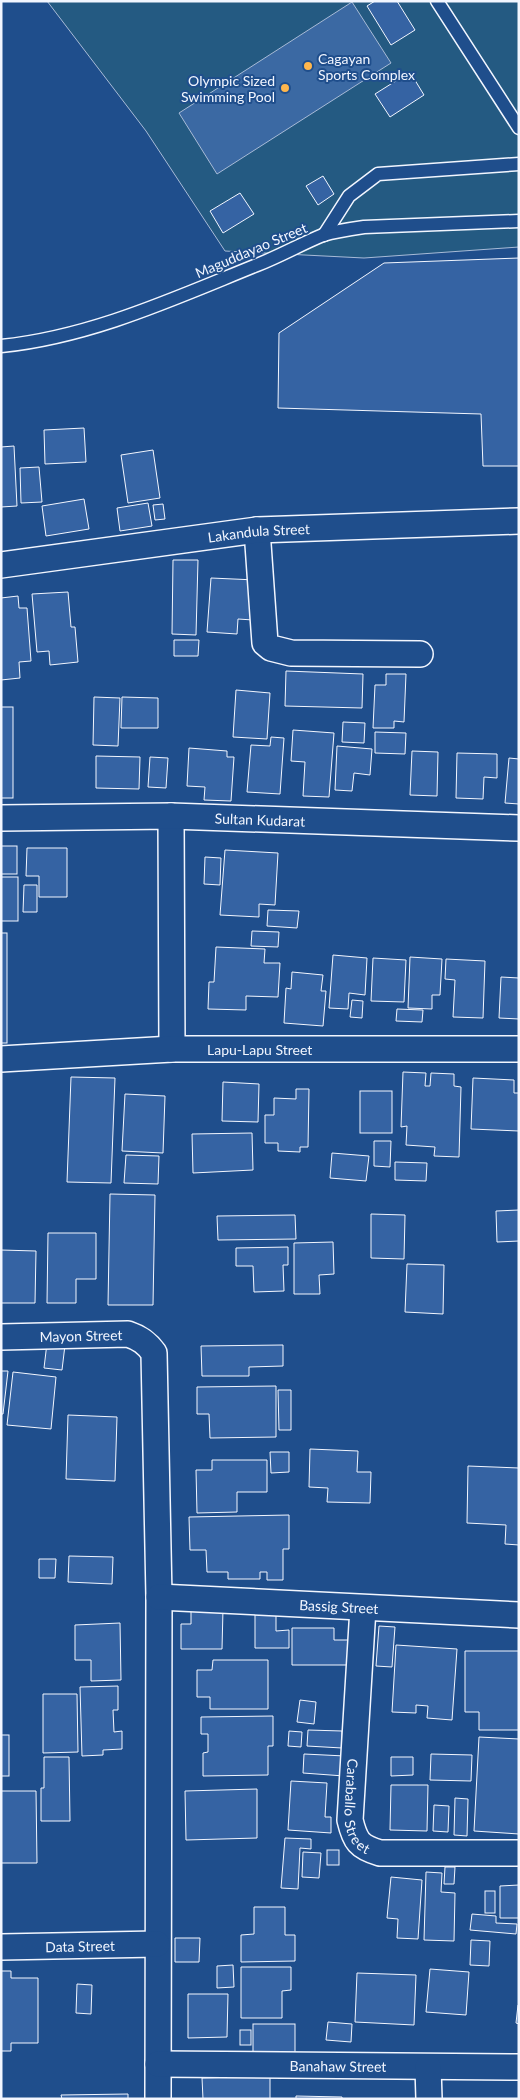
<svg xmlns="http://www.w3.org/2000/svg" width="520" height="2100" viewBox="0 0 520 2100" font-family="Lato,sans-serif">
<rect width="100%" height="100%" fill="#1f4e8c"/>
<path fill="#245a82" stroke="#a8bbd7" d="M47 1H519V247L364 258 225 251 146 131Z"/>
<path fill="#3b69a3" stroke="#a8bbd7" d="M352 2 391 63 217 174 179 113Z"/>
<g fill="#3563a3" stroke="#f2f6ff">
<path d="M375 1H397L415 30 391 45 367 6Z"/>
<path d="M410 72 424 95 390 117 375 94Z"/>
<path d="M323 176 334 194 318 205 306 186Z"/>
<path d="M240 193 254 214 223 233 210 211Z"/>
<path d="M519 258V466H483L481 414 278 408 279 333 384 263Z"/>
<path d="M84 428 86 462 45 464 44 430Z"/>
<path d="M14 446 17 506 1 507V447Z"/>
<path d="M153 450 160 498 128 503 121 455Z"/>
<path d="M39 467 42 502 21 503 20 468Z"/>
<path d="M84 499 89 529 46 536 42 506Z"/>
<path d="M148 503 152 526 120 531 117 508Z"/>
<path d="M163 504 165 519 155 520 153 505Z"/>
<path d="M173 560H198L196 635 172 634Z"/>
<path d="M211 578 256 580 253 620 238 619 237 634 207 632Z"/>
<path d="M68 592 71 627H75L78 662 50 665 49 651 37 652 32 594Z"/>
<path d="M18 596 19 608H27L31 661 19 662 20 678 1 680V598Z"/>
<path d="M174 640H199L198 656H174Z"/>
<path d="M286 671 363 674 362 708 285 706Z"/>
<path d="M386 674H406L404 722 394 721V728H373L375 685H386Z"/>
<path d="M236 690 270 693 267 739 233 737Z"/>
<path d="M94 697 120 698 118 746 93 745Z"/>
<path d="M122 697 158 698V728H121Z"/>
<rect x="1" y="707" width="12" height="91"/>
<path d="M343 722 365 723 364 743 342 742Z"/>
<path d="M293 730 334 733 329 797 303 796 305 762 291 761Z"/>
<path d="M375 732 406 733 405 754 375 753Z"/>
<path d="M271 737 284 738 280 794 247 792 251 745 270 746Z"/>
<path d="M337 746 372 749 370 775 354 773 352 791 335 790Z"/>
<path d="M189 748 227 751V757H234L231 801 204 800 205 787 187 786Z"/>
<path d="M412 751 438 752 437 796 410 795Z"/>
<path d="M457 753 497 754V778L484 777 483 799 456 798Z"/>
<path d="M96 756 140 757 139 789 96 788Z"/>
<path d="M150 757 168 758 166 788 148 787Z"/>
<path d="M509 758 519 759V804L505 803Z"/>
<rect x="1" y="846" width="16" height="28"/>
<path d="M27 848H67V897H39V876H26Z"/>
<path d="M225 850 278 853 275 905 259 904V917L220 915Z"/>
<path d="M205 857 221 858 220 885 204 884Z"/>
<rect x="1" y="877" width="17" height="44"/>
<path d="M24 885H37V912H23Z"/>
<path d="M268 910 299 911 297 928 267 926Z"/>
<path d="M252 931 279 932 278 947 251 946Z"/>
<rect x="1" y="933" width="6" height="110"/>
<path d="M216 947 265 949 264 963H280L278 997 246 996V1010L208 1009 209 982H214Z"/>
<path d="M333 955 367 958 365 995 349 993 348 1009 329 1008Z"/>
<path d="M410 957 442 959 440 995H432V1009L408 1008Z"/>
<path d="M373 958 406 960 404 1002 371 1001Z"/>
<path d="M446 959 485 961 483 1018 453 1017 455 980 445 979Z"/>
<path d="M292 972 323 975 321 991H326L323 1026 284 1023 286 988 291 989Z"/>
<path d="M501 977 519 978V1019L499 1018Z"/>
<path d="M352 1000 363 1001 362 1018 350 1017Z"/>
<path d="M397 1009 423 1010 422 1022 396 1021Z"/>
<path d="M403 1072 426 1073 425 1086H430L431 1073 454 1074V1086L461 1087 459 1157 434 1156 435 1147 406 1145 407 1126 401 1127Z"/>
<path d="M71 1077 115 1078 111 1183 67 1182Z"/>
<path d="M473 1078 514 1080V1093H519V1131L471 1129Z"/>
<path d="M223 1082 259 1084 258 1122 222 1121Z"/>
<path d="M296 1089H309L308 1147H300V1152L278 1151V1143H265V1115H274V1098L296 1099Z"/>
<rect x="360" y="1091" width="32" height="42"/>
<path d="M125 1094 165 1096 163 1153 122 1151Z"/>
<path d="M252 1133 253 1170 193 1173 192 1134Z"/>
<path d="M374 1141H391L390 1167 374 1166Z"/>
<path d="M332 1153 369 1156 366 1181 330 1178Z"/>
<path d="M126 1155 159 1156 158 1184 124 1183Z"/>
<path d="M395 1162 427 1163 426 1181 395 1180Z"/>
<path d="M110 1194 155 1195 153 1305H108Z"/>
<path d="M519 1210V1241L497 1242 496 1211Z"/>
<path d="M371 1214 405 1215 404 1259 371 1258Z"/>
<path d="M295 1215 296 1239 218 1240 217 1216Z"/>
<path d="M48 1233H96V1279H76V1303H47Z"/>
<path d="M333 1242 334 1274 319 1275 320 1294H294V1243Z"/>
<path d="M288 1247V1265H283L284 1291 254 1292 253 1266H236V1248Z"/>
<path d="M1 1250 36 1251 35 1303H1Z"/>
<path d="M407 1264 444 1265 443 1314 405 1312Z"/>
<path d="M47 1343 65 1345 62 1370 44 1368Z"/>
<path d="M283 1345V1366L249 1367V1376H202L201 1346Z"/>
<path d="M1 1371H8L3 1414H1Z"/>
<path d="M13 1372 56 1377 51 1429 7 1425Z"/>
<path d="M276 1386V1437L210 1438 209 1414H197V1387Z"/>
<path d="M278 1390H291V1430H279Z"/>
<path d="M68 1415 117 1417 115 1481 66 1479Z"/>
<path d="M310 1449 358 1451 357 1472H371L370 1503 327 1502 328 1488 309 1487Z"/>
<path d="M270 1452H289V1472L271 1473Z"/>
<path d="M212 1460H267V1492H237V1512L197 1513 196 1470H212Z"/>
<path d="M468 1466 519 1468V1545L505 1544 506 1525 467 1523Z"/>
<path d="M289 1515V1549H283V1580H267V1572H260V1579H228V1572H207L206 1550H190L189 1517Z"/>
<path d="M69 1556 113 1557 112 1584 68 1582Z"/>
<path d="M39 1559H56L55 1578H39Z"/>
<path d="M191 1609H223L222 1649H181V1624H191Z"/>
<path d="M255 1613H276V1631L289 1630V1648H255Z"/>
<path d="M120 1623 121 1680 91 1681V1660H75V1625Z"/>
<path d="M379 1626 395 1627 392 1667 376 1666Z"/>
<path d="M292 1628H334V1640H348V1665H292Z"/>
<path d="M396 1645 457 1649 452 1720 427 1718 428 1706 416 1705V1713L392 1712Z"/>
<path d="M465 1651H519V1730H479V1712H465Z"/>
<path d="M213 1660H268V1709H210V1697H197V1670H212Z"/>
<path d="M118 1686V1710H113L114 1732 122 1731V1749L103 1750V1755L82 1756 80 1687Z"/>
<path d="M43 1694H77L78 1752 43 1753Z"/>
<path d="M300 1700 316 1702 314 1724 297 1722Z"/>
<path d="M273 1716V1746H268V1775L203 1776V1753L208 1752V1734H201V1717Z"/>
<path d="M308 1730 342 1731V1748L307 1746Z"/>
<path d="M289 1731 302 1732 301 1747 288 1746Z"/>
<rect x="1" y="1735" width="8" height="41"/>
<path d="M479 1737 519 1739V1834L474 1831Z"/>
<path d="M304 1754 345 1756 344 1776 303 1773Z"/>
<path d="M431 1754 472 1755 471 1781 430 1780Z"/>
<path d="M44 1757H69L70 1821H41V1788H44Z"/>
<path d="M391 1757H413V1775L391 1776Z"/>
<path d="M291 1781 327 1783 325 1817H331V1833L288 1830Z"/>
<path d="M391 1785H428L427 1831 390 1830Z"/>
<path d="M257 1789V1838L186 1840 185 1791Z"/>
<path d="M1 1791H36L37 1863H1Z"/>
<path d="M455 1798 468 1799 467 1836 454 1835Z"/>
<path d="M434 1805 449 1806 448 1832 433 1831Z"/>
<path d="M285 1838 311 1839V1849L300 1848 298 1889 281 1888Z"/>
<rect x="327" y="1850" width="12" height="15"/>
<path d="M303 1852 321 1853 319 1878 302 1877Z"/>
<path d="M445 1867H455L454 1884H444Z"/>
<path d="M426 1872 442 1873 441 1892 455 1893 454 1941 424 1940Z"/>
<path d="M391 1877 422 1880 418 1939 397 1938 398 1919 387 1918Z"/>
<path d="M519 1885V1918H500V1886Z"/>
<rect x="485" y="1891" width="10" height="22"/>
<path d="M254 1907H285V1935H295V1961L241 1962V1935L254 1934Z"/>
<path d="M472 1914 496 1916V1923L517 1924 516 1934 470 1930Z"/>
<path d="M175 1938H200L199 1962H175Z"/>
<path d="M471 1940 490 1941 489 1966 470 1965Z"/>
<path d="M233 1965 234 1987 217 1988V1966Z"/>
<path d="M241 1967H291V1990L282 1991V2018H241Z"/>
<path d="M430 1969 469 1972 466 2015 426 2012Z"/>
<path d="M1 1971H11V1978H38V2043H11V2051H1Z"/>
<path d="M357 1973 416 1975 414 2025 355 2022Z"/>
<path d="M77 1984 92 1985 91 2014 76 2013Z"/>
<path d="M188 1994H228L227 2037 188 2038Z"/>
<path d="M518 2005H519V2024L516 2023Z"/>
<path d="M328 2022 352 2024 351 2042 326 2040Z"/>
<rect x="253" y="2024" width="42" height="29"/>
<rect x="240" y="2030" width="11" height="15"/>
<path d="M270 2076V2099H203L202 2078Z"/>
<path d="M128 2094V2099H62L61 2095Z"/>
<path d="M296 2096 342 2097V2099H296Z"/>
</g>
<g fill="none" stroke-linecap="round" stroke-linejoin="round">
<g stroke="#f2f6ff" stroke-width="15">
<g id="lane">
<path d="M437 1 519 128"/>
<path d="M324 235 349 196 378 174 519 164"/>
<path d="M1 346C91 337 175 298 257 265 280 256 301 244 323 235 336 231 350 229 364 227L519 221"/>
</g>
</g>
<g stroke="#f2f6ff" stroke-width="28">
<g id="street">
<path d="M257 530 265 643 271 648 291 653 420 654"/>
<path id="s1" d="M1 565 257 530 519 521"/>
<path d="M171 816 172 1049"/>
<path id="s2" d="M1 818 171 816 519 828"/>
<path id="s3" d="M1 1059 172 1049H519"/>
<path id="s4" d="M1 1337 128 1334C140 1338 147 1343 154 1353L159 1597 158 2099"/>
<path id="s5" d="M159 1597 519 1615"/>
<path id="s6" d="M363 1608 350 1820C355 1841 359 1847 380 1853H519"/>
<path id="s7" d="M1 1947 157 1944"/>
<path id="s8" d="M158 2064 519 2067"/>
<path d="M428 2067 429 2099"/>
</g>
</g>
<use href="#lane" stroke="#1f4e8c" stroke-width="12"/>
<use href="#street" stroke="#1f4e8c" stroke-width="25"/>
</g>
<g fill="#ffb74d" stroke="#1f4e8c" stroke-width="2">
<circle cx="308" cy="66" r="5"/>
<circle cx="285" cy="88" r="5"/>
</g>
<g text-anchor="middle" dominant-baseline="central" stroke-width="4" stroke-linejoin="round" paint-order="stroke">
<g font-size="14" fill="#f2f6ff" stroke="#1f4e8c" text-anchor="start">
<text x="318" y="58">Cagayan<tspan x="318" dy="16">Sports Complex</tspan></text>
<text x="275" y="80" text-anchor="end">Olympic Sized<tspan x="275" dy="16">Swimming Pool</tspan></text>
</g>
<g font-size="14" fill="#f2f6ff" stroke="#1f4e8c">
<text transform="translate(251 250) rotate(-23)">Maguddayao Street</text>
<text stroke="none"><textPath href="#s1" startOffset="260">Lakandula Street</textPath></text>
<text stroke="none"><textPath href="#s2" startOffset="259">Sultan Kudarat</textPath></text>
<text stroke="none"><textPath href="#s3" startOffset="259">Lapu-Lapu Street</textPath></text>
<text stroke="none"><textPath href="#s4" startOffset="80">Mayon Street</textPath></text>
<text stroke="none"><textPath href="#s5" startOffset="180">Bassig Street</textPath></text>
<text stroke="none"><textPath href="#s6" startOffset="200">Caraballo Street</textPath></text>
<text stroke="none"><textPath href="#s7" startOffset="79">Data Street</textPath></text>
<text stroke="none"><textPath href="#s8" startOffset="180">Banahaw Street</textPath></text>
</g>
</g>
<rect width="520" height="2100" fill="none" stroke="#f2f6ff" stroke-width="5"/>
</svg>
